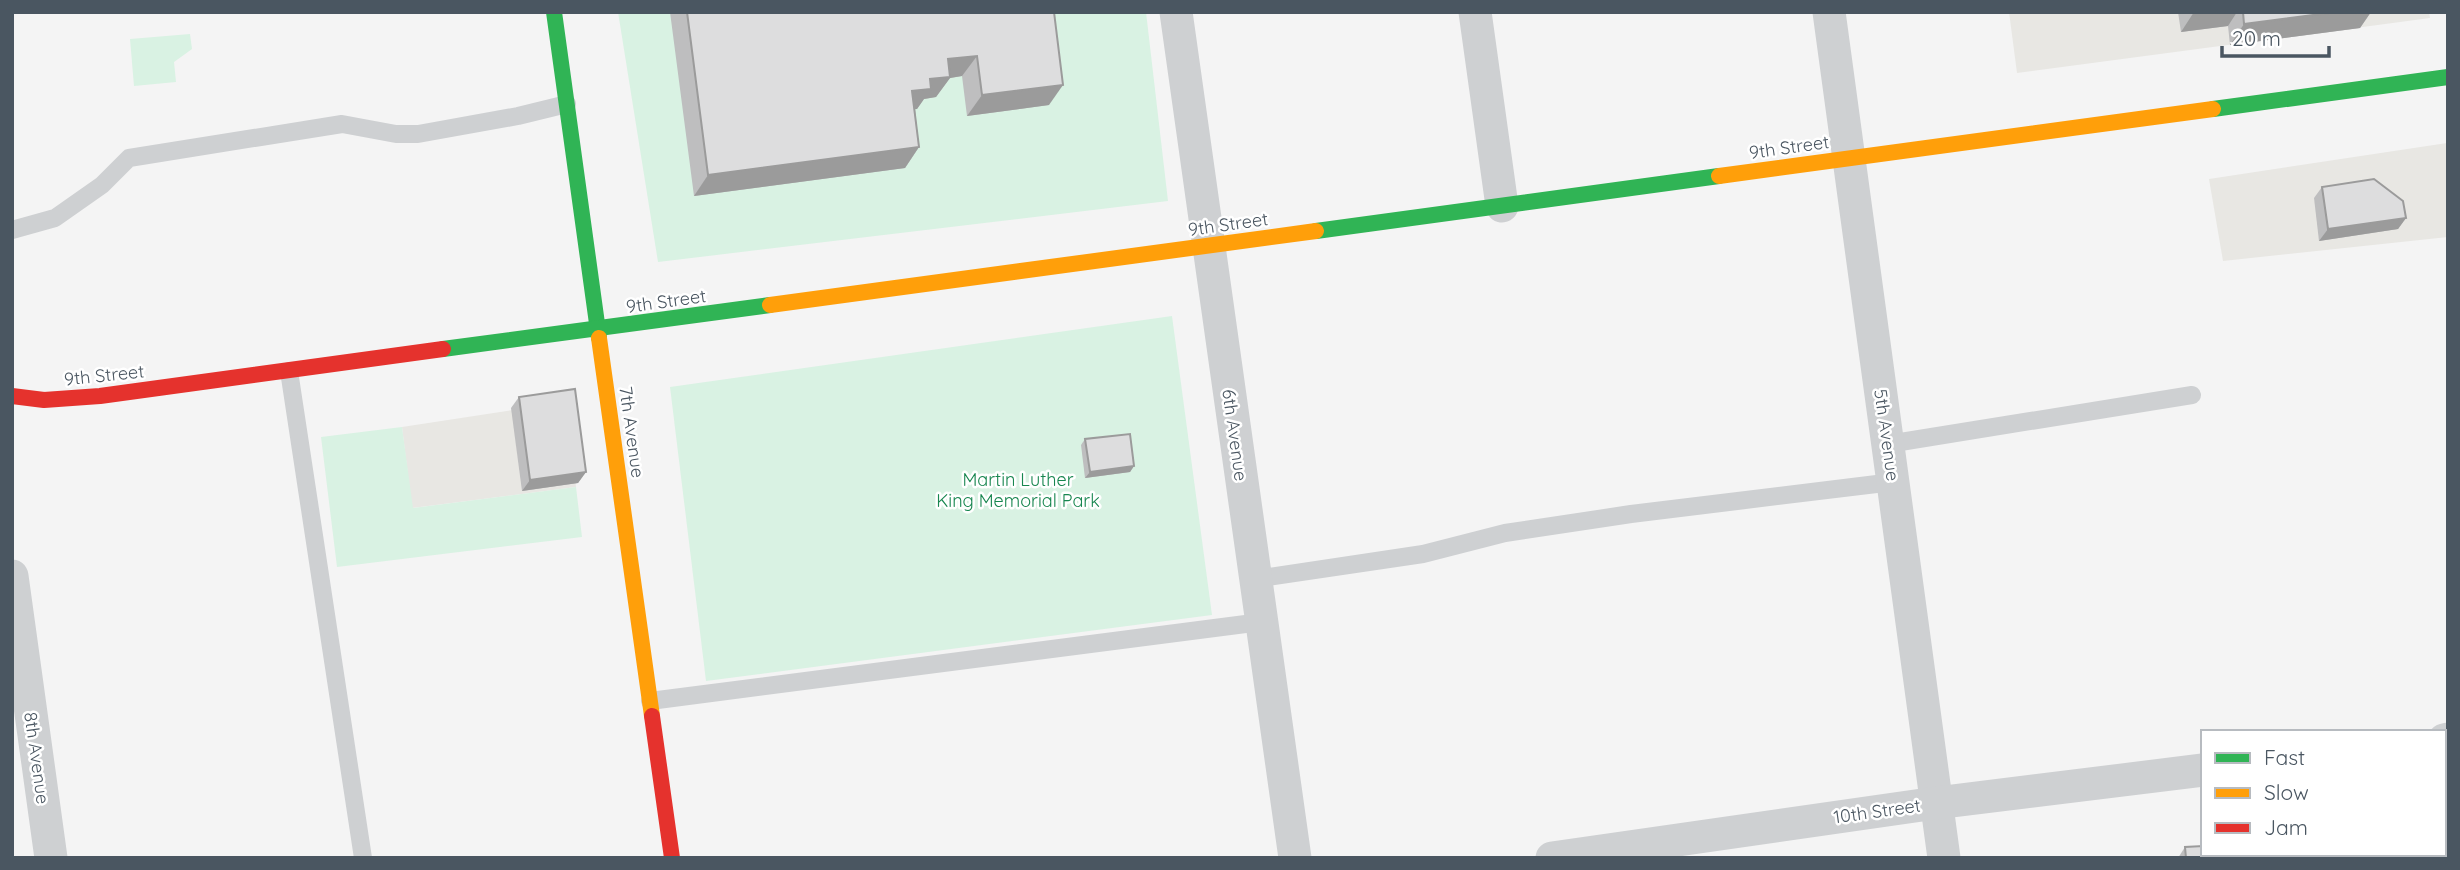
<svg xmlns="http://www.w3.org/2000/svg" width="2460" height="870" viewBox="0 0 2460 870" font-family="Quicksand,sans-serif">
<rect width="100%" height="100%" fill="#f4f4f4"/>
<g fill="#e8e7e3">
<path d="M2009 12H2429L2430 18 2017 73Z"/>
<path d="M2447 143 2448 237 2223 261 2209 179Z"/>
<path d="M565 402 576 487 412 508 402 427Z"/>
</g>
<g fill="#d9f2e3">
<path d="M618 12H1146L1168 201 658 262Z"/>
<path d="M190 34 192 49 174 62 176 82 134 86 130 39Z"/>
<path d="M1172 316 1212 615 706 681 670 387Z"/>
<path d="M402 427 413 508 576 487 582 537 337 567 321 437Z"/>
</g>
<g fill="none" stroke-linecap="round" stroke-linejoin="round">
<g stroke="#ced0d2" stroke-width="18">
<path d="M12 230 55 218 102 185 129 158 342 124 396 134H418L518 116 567 104"/>
<path d="M289 371 363 858"/>
<path d="M1888 444 2192 395"/>
<path d="M1255 579 1423 554 1505 533 1631 514 1893 482"/>
<path d="M650 701 1261 622"/>
</g>
<g stroke="#ced0d2" stroke-width="33">
<path d="M1176 12 1295 858"/>
<path d="M1475 12 1502 206"/>
<path d="M1829 12 1944 858"/>
<path d="M12 576 51 858"/>
<path d="M2444 740 2448 739"/>
<path d="M1552 858 1936 803 2203 770"/>
</g>
<g stroke="#30b455" stroke-width="16">
<path d="M554 12 599 338"/>
<path d="M2213 109 2448 77"/>
<path d="M1316 231 1719 176"/>
<path d="M443 349 770 305"/>
</g>
<g stroke="#ff9f0a" stroke-width="16">
<path d="M1719 176 2213 109"/>
<path d="M770 305 1316 231"/>
<path d="M599 338 652 716"/>
</g>
<g stroke="#e5322d" stroke-width="16">
<path d="M12 396 44 400 100 396 443 349"/>
<path d="M652 716 672 858"/>
</g>
</g>
<g fill="#bebebf">
<path d="M670 12H1054L1049 105 967 116 962 76 950 78 936 97 924 99 917 109H915L919 147 905 168 694 196Z"/>
<path d="M2178 12H2371L2360 28 2230 45 2228 26 2181 32Z"/>
<path d="M2322 187 2406 218 2398 229 2319 241 2314 198Z"/>
<path d="M519 397 586 472 578 483 522 491 511 408Z"/>
<path d="M1085 439 1134 466 1130 472 1085 478 1081 445Z"/>
<path d="M2185 847 2186 858H2178Z"/>
<rect x="2295" y="854" width="52" height="4"/>
</g>
<g fill="#9b9b9b">
<path d="M2194 12H2237L2228 26 2181 32Z"/>
<path d="M2336 12H2371L2360 28 2230 45 2244 24Z"/>
<path d="M977 56 962 76 950 78 936 97 924 99 917 109 898 111 912 91 930 79 948 59Z"/>
<path d="M1063 85 1049 105 967 116 982 95Z"/>
<path d="M919 147 905 168 694 196 708 175Z"/>
<path d="M2406 218 2398 229 2319 241 2328 229Z"/>
<path d="M1134 466 1130 472 1085 478 1090 472Z"/>
<path d="M586 472 578 483 522 491 530 480Z"/>
</g>
<g fill="#ddddde" stroke="#9b9b9b" stroke-width="2">
<path d="M687 12H1054L1063 85 982 95 977 56 948 59 950 77 930 79 931 89 912 91 919 147 708 175Z"/>
<path d="M2243 12H2336L2244 24Z"/>
<path d="M2374 179 2403 201 2406 218 2328 229 2322 187Z"/>
<path d="M575 389 586 472 530 480 519 397Z"/>
<path d="M1130 434 1134 466 1090 472 1085 439Z"/>
<path d="M2203 846V854H2217V858H2186L2185 847Z"/>
<path d="M2304 854H2347V858H2305Z"/>
</g>
<g text-anchor="middle" dominant-baseline="central" stroke-width="5" stroke-linejoin="round" paint-order="stroke">
<g font-size="18" fill="#4a5661" stroke="#fff">
<text transform="translate(1789 147) rotate(-8)">9th Street</text>
<text transform="translate(1228 224) rotate(-8)">9th Street</text>
<text transform="translate(666 301) rotate(-8)">9th Street</text>
<text transform="translate(104 375) rotate(-6)">9th Street</text>
<text transform="translate(632 432) rotate(82)">7th Avenue</text>
<text transform="translate(1235 435) rotate(82)">6th Avenue</text>
<text transform="translate(1887 435) rotate(82)">5th Avenue</text>
<text transform="translate(37 758) rotate(82)">8th Avenue</text>
<text transform="translate(1877 811) rotate(-8)">10th Street</text>
</g>
<g font-size="18" fill="#17864f" stroke="#fff">
<text x="1018" y="479">Martin Luther<tspan x="1018" dy="21">King Memorial Park</tspan></text>
</g>
</g>
<rect width="2460" height="870" fill="none" stroke="#4a5661" stroke-width="28"/>
<rect x="2201" y="730" width="245" height="126" fill="#ffffff" stroke="#b7bbc0" stroke-width="2"/>
<rect x="2215" y="753" width="35" height="10" fill="#30b455" stroke="#b7bbc0" stroke-width="2"/>
<text x="2264" y="765" font-size="21" fill="#4a5661">Fast</text>
<rect x="2215" y="788" width="35" height="10" fill="#ff9f0a" stroke="#b7bbc0" stroke-width="2"/>
<text x="2264" y="800" font-size="21" fill="#4a5661">Slow</text>
<rect x="2215" y="823" width="35" height="10" fill="#e5322d" stroke="#b7bbc0" stroke-width="2"/>
<text x="2264" y="835" font-size="21" fill="#4a5661">Jam</text>
<path d="M2222 46v10h107v-10" fill="none" stroke="#4a5661" stroke-width="3.5"/>
<text x="2232" y="46" font-size="21" fill="#4a5661" stroke="#ffffff" stroke-width="5" paint-order="stroke">20 m</text>
</svg>
